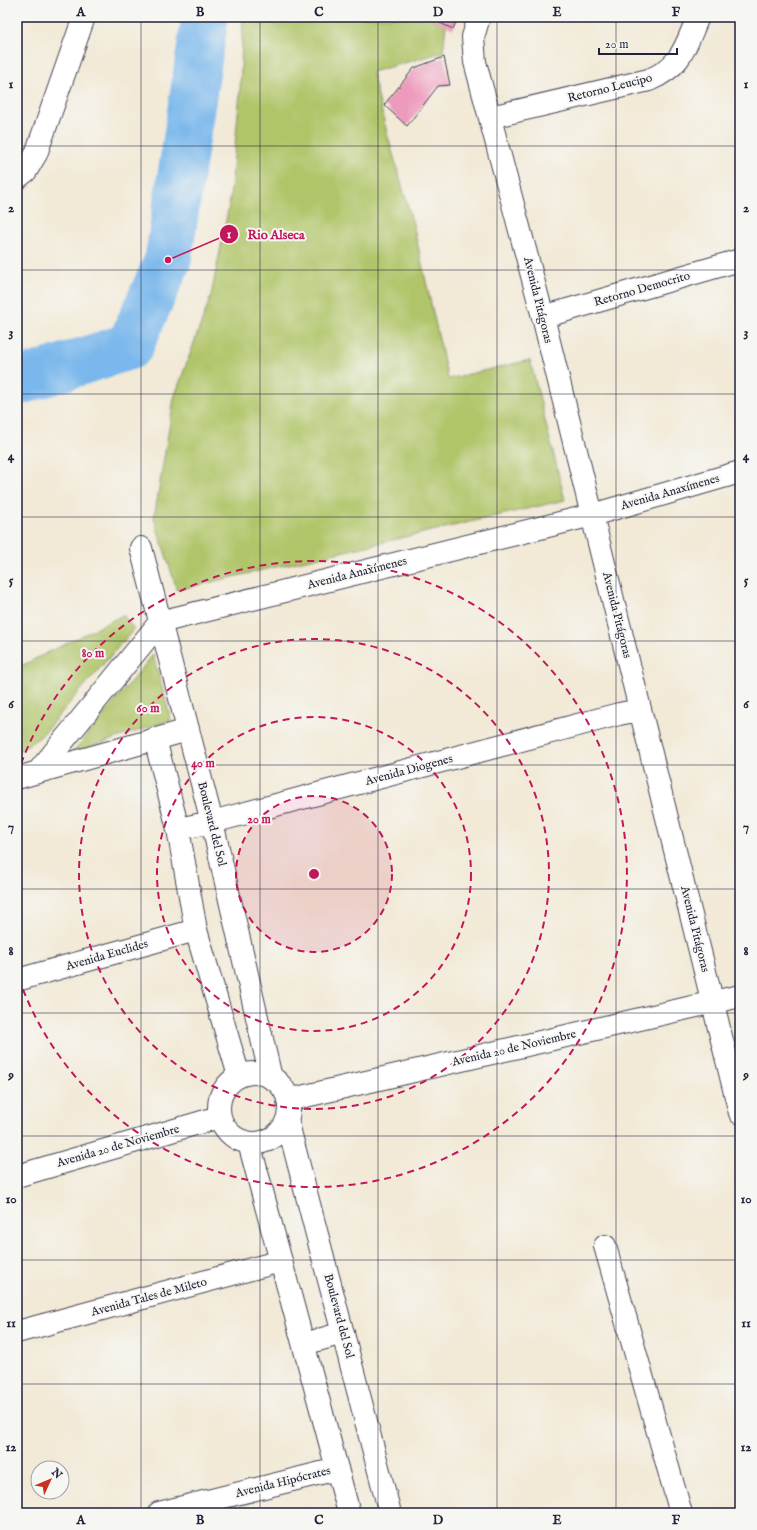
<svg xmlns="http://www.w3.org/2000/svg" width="757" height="1530" viewBox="0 0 757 1530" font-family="'IM FELL English',serif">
<rect width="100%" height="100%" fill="#f6f6f2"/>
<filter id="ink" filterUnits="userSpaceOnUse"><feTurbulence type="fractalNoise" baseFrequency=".025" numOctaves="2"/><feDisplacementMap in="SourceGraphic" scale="8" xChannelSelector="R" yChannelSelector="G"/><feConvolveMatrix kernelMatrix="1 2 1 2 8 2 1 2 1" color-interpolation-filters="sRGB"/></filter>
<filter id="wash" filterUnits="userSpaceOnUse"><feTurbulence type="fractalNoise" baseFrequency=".012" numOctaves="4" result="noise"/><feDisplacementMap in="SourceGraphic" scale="16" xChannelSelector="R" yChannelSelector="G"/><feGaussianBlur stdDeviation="0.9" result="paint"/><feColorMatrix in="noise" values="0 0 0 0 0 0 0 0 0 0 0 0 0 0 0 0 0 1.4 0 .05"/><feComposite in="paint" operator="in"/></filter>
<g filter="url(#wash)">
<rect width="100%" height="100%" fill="#f2e9d6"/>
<g fill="#b0c569" stroke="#697452">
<path d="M243 17H427L446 25 443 52 372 72 387 133 413 224 448 379 530 360 565 500 177 590 154 518 174 398 211 296 230 200 240 92Z"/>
<path d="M123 615 134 629 40 737 17 752V668Z"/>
<path d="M153 655 171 720 72 753Z"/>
</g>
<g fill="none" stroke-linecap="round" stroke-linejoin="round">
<path stroke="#79b7ec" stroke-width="47" d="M17 382 130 346 168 260 205 17"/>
</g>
<g id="blocks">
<g fill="#ed9abc">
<path d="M427 17H458L453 29Z"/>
<path d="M444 57 450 85 438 86 407 126 384 105 414 68Z"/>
</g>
</g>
</g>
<g filter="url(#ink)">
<use href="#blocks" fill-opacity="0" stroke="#414052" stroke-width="1"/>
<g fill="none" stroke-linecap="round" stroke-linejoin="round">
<g stroke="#414052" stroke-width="24">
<g id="street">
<path d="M479 17 473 37 475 62 543 317 740 1113"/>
<path d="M491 117 649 80C682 66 685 47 698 17"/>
<path d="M17 178 26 171 36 154 84 17"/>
<path d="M543 317 740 260"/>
<path d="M141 548 212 822 271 1078"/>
<path d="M155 739 178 829 196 930 239 1076"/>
<path d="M38 772 160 622 592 515 740 472"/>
<path d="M17 778 188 730"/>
<path d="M178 829 212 822 619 714 640 710"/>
<path d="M17 980 196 930"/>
<circle cx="254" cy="1108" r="35"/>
<path d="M288 1100 740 996"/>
<path d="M287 1120 390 1513"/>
<path d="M249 1143 349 1513"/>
<path d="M17 1176 219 1117"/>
<path d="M605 1246 681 1513"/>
<path d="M17 1332 281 1261"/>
<path d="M304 1344 343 1333"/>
<path d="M159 1513 337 1469"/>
</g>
</g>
<use href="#street" stroke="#fff" stroke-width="22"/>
</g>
</g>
<path fill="none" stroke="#22223b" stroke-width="1" stroke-opacity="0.55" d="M141 17V1513M260 17V1513M378 17V1513M497 17V1513M616 17V1513M17 146H740M17 270H740M17 394H740M17 517H740M17 641H740M17 765H740M17 889H740M17 1013H740M17 1136H740M17 1260H740M17 1384H740"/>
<circle cx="314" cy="874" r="78" fill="#c2185b" fill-opacity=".12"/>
<g fill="none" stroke="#c2185b" stroke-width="2" stroke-dasharray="7 5">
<circle cx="314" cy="874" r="78"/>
<circle cx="314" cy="874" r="157"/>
<circle cx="314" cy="874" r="235"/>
<path d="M17 775A313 313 0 1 1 17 973"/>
</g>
<g text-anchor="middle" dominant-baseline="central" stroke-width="4" stroke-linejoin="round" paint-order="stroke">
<g font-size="12" fill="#22223b" stroke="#f6f6f2">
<text transform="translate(610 88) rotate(-14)">Retorno Leucipo</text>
<text transform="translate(642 289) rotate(-16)">Retorno Democrito</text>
<text transform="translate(538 300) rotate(76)">Avenida Pitágoras</text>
<text transform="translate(670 492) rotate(-16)">Avenida Anaxímenes</text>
<text transform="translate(357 573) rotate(-14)">Avenida Anaxímenes</text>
<text transform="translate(617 615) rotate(76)">Avenida Pitágoras</text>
<text transform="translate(409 770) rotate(-15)">Avenida Diogenes</text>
<text transform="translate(212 824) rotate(76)">Boulevard del Sol</text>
<text transform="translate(695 929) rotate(76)">Avenida Pitágoras</text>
<text transform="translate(107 955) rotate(-16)">Avenida Euclides</text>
<text transform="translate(514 1048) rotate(-13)">Avenida 20 de Noviembre</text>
<text transform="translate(118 1146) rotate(-16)">Avenida 20 de Noviembre</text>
<text transform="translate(149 1297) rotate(-15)">Avenida Tales de Mileto</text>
<text transform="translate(339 1316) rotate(75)">Boulevard del Sol</text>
<text transform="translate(283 1482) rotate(-14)">Avenida Hipócrates</text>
</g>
</g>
<circle cx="314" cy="874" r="6" fill="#c2185b" stroke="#f6f6f2" stroke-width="2"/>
<g font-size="12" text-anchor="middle" font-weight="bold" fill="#c2185b" stroke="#f6f6f2" stroke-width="4" stroke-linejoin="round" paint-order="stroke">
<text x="93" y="657">80 m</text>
<text x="148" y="712">60 m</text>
<text x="203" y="767">40 m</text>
<text x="259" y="823">20 m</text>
</g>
<path fill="none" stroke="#c2185b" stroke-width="1.5" d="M168 260L229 234"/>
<g fill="#c2185b" stroke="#f6f6f2" stroke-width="1.5">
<circle cx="168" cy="260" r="4"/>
<circle cx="229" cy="234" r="10"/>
</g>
<g font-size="12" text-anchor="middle" font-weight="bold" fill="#fff">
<text x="229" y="238">1</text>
</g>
<g font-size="13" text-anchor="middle" font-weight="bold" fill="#c2185b" stroke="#f6f6f2" stroke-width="4" stroke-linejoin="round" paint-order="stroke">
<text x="276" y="239">Rio Alseca</text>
</g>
<rect width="757" height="1530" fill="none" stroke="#f6f6f2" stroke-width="44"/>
<g transform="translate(50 1480) rotate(46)"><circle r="19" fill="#f6f6f2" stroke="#a1a1a9"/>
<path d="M0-3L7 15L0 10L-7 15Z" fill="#c8321e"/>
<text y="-6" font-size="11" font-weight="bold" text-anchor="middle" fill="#22223b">N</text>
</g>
<path d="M599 48v6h78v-6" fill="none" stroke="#22223b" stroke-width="2"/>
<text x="605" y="48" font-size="12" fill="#22223b" stroke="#f6f6f2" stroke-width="3" paint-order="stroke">20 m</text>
<rect x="22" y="22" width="713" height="1486" fill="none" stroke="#22223b" stroke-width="1.5"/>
<g font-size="13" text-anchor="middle" font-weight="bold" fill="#22223b">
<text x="81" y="16">A</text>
<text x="200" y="16">B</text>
<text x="319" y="16">C</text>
<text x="438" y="16">D</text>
<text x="557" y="16">E</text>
<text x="676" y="16">F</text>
<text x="11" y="88">1</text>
<text x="746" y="88">1</text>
<text x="11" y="212">2</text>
<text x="746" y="212">2</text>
<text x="11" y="336">3</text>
<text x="746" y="336">3</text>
<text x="11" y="460">4</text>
<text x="746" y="460">4</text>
<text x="11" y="584">5</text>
<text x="746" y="584">5</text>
<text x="11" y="708">6</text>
<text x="746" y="708">6</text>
<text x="11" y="831">7</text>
<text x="746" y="831">7</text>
<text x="11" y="955">8</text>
<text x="746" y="955">8</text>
<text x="11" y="1079">9</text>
<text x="746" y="1079">9</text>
<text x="11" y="1203">10</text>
<text x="746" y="1203">10</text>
<text x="11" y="1327">11</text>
<text x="746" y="1327">11</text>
<text x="11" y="1451">12</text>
<text x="746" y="1451">12</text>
<text x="81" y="1524">A</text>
<text x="200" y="1524">B</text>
<text x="319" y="1524">C</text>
<text x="438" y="1524">D</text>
<text x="557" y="1524">E</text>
<text x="676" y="1524">F</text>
</g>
</svg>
